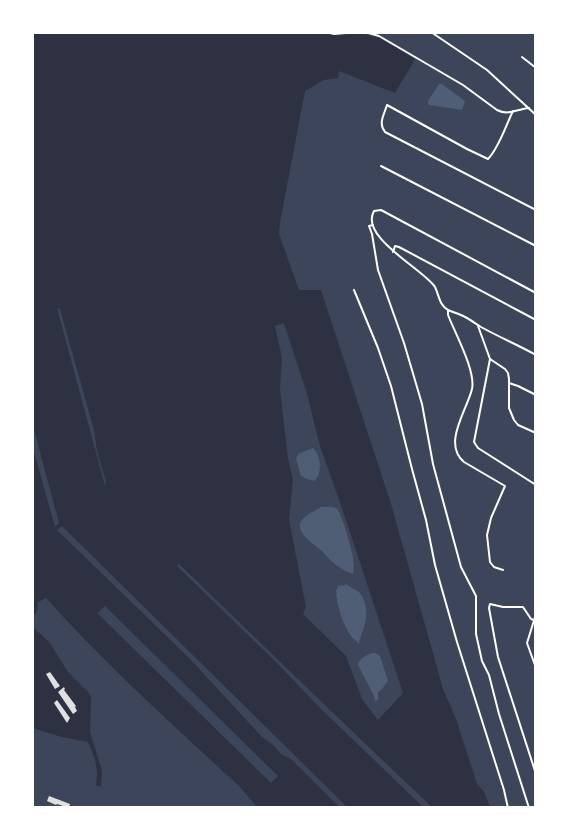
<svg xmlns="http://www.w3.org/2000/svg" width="568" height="840" viewBox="0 0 568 840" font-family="'Golos Text',sans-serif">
<rect width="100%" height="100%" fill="#2d3142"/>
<g fill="#3c4559">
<path d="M324 33H535V807H490L484 792 477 784 456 719 443 689 391 504 321 290H299L279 234 280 222 305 91 324 80 338 78 339 71 395 93 415 59 378 37 363 34 329 35Z"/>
<path d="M57 308 60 309 94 430 97 451 106 482 105 486Z"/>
<path d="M284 323 308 397 312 414 320 446 343 511 403 693 378 720 362 699 346 656 303 614 306 607 289 520 293 479 288 459 280 389 282 358 275 326Z"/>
<path d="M33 426 59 523 55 527 33 448Z"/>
<path d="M62 526 347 807H339L291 759 281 754 272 744 263 738 190 659 57 530Z"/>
<path d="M179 564C263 645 347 727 432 807H423L318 706 278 664 177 566Z"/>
<path d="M46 598C106 665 173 725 239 786L257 807H33V728L62 737 88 742C95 757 99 769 96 785L101 787 102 771 90 732 91 698 88 692 68 672 49 642 33 627 32 616 37 612 38 602Z"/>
<path d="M105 606 278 776 271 783 97 613Z"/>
</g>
<g fill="#4f5d75">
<path d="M439 84H442L465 101 462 110 430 105 428 104V101Z"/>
<path d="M313 448C321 455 323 474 314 481L307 479 301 476 296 459 298 454Z"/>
<path d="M321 507C326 507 333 506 337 509 342 514 352 550 353 558 354 563 354 568 353 574 348 572 343 570 339 567 332 563 327 556 322 551 315 545 298 535 300 524 302 516 315 511 321 507Z"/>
<path d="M346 584C349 587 355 589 359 592 368 602 368 618 363 630 361 636 359 640 359 645 357 640 354 640 351 636 342 623 338 608 336 593H337L336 591 338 586 345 585Z"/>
<path d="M372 653H376L380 656 388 681 382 689 378 692V700L375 701 374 696 358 665C359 658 365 656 372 653Z"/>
</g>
<g fill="#e0e0e3">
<path d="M50 672 60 686 55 689 46 674Z"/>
<path d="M64 687 65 689 64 690 76 706 75 707 77 711 73 714 58 692Z"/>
<path d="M57 700 70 718 67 723 54 703Z"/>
<path d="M49 796 70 804 69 808 57 804 56 805 47 801Z"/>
</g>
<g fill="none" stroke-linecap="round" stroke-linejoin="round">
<g stroke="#fff" stroke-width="2">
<path d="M327 32 334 34 357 32"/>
<path d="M365 32 379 36 463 85 497 110C509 116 517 109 529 108"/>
<path d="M431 32 487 70 536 115"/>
<path d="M522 57 536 68"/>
<path d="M513 111C506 125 499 148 488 159L467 149 387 105C384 115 378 123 385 132L536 210"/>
<path d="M381 166 536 246"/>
<path d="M373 225 369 226 372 234 378 270 404 343 422 404 433 464 461 567 476 596V634L482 661 489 675 499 714 529 808"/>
<path d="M393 252 395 246 399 247 536 320"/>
<path d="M354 290 378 348 391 386 412 469 426 520 435 565 457 642 504 790 508 808"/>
<path d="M536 293 381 210 374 211C359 237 423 269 435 287 439 295 439 305 448 310 452 312 460 314 465 317 471 320 476 324 481 327 499 337 518 345 536 355"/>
<path d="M448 310V315C455 333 476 371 472 389 467 410 442 444 464 462L505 486 491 518 487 535 490 562 494 567 503 570"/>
<path d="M478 326 490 359 505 369 508 373 509 379V408L514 420 518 425 536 433"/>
<path d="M490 359 474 442 478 448 536 485"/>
<path d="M509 383 518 386 536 395"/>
<path d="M536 614 527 643 536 668"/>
<path d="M534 620 531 619 523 607H503L490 604 489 608 498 657 536 774"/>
</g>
</g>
<rect width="568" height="840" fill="none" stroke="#ffffff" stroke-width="68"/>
</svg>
